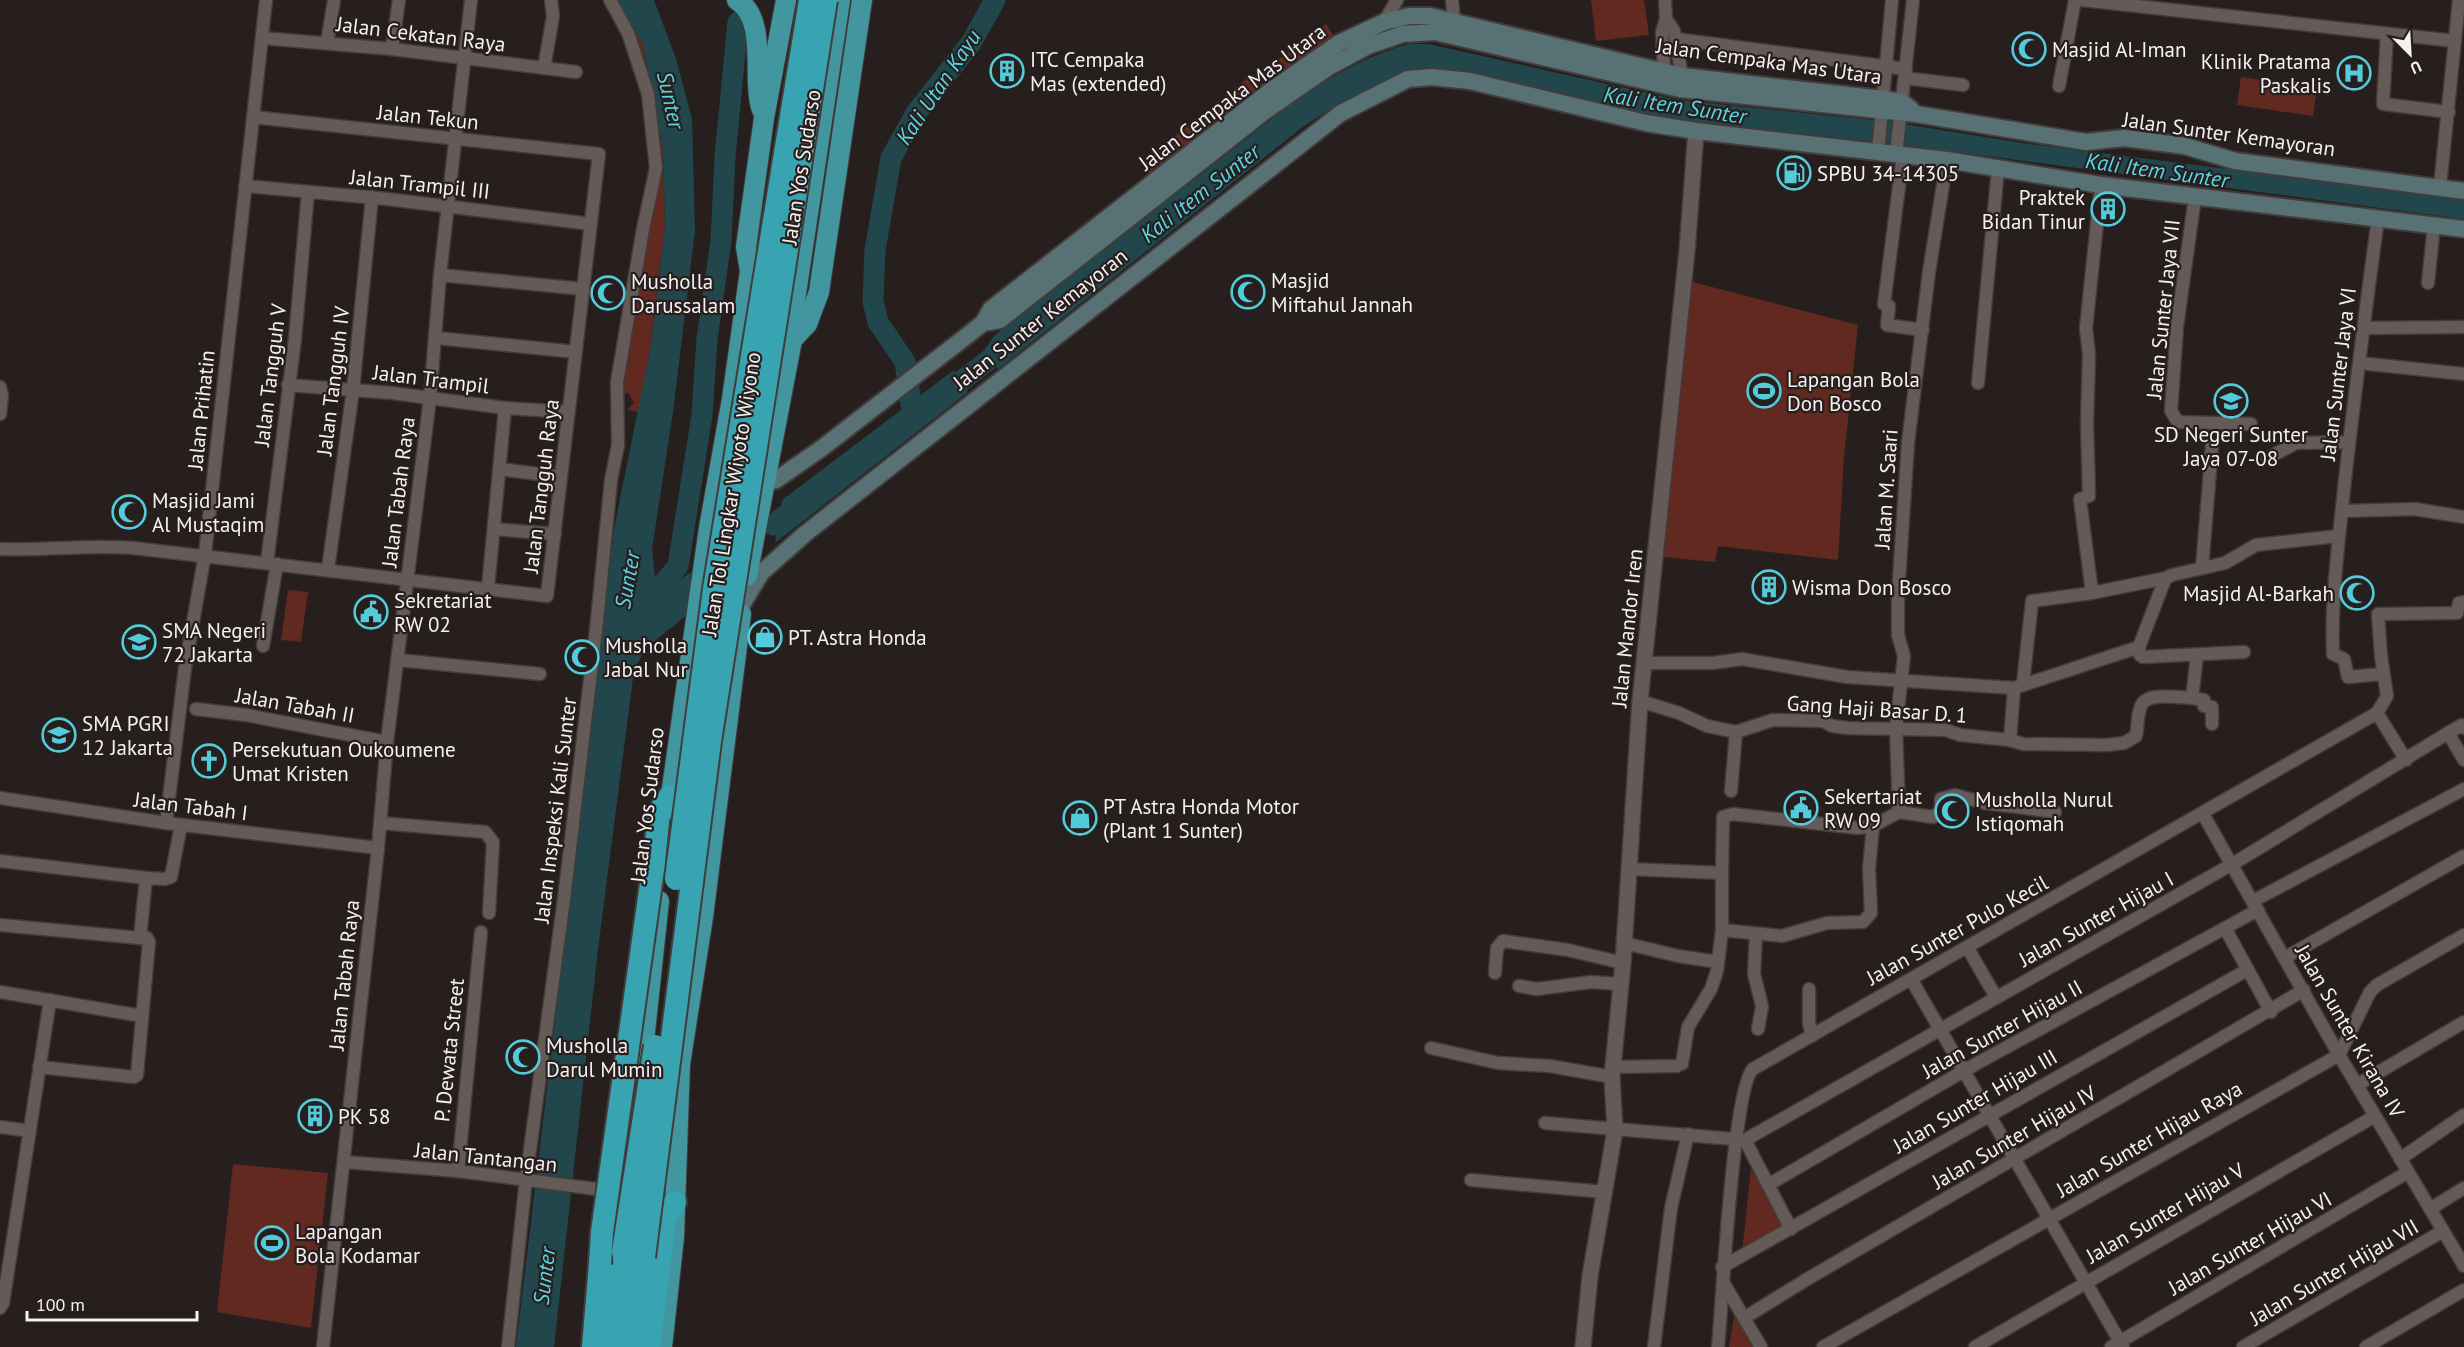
<svg xmlns="http://www.w3.org/2000/svg" width="2464" height="1347" viewBox="0 0 2464 1347" font-family="'PT Sans',sans-serif">
<rect width="100%" height="100%" fill="#271f1e"/>
<g fill="#622920">
<path d="M610 0H617L643 44 663 149 665 226 651 345 638 412 627 410 634 403 628 392 617 399 653 192 652 118Z"/>
<path d="M1591 0H1644L1649 35 1596 41Z"/>
<path d="M1430 16 1435 32 1368 46 1154 183 1142 163 1251 75 1264 95 1287 78 1276 61 1326 24 1339 45Z"/>
<path d="M2241 77 2317 88 2313 116 2237 105Z"/>
<path d="M1689 281 1858 325 1844 457 1838 560 1718 546 1715 562 1662 557Z"/>
<path d="M288 590 308 592 301 642 281 640Z"/>
<path d="M233 1164 328 1173 311 1328 217 1312Z"/>
<path d="M1751 1168 1785 1227 1742 1253Z"/>
<path d="M1735 1311 1756 1347H1729Z"/>
</g>
<g fill="#21474d">
<path d="M617 0H654L676 59 692 119 695 231 673 412 652 549 657 596 691 572 688 614 646 648 634 670 598 949 554 1347H516L614 529 651 345 665 226 663 149 643 44Z"/>
<path d="M1409 44H1428L1679 100 1891 122 2022 143 2464 199V219L1888 143 1673 119 1428 67C1382 77 1343 101 1304 126L998 369 985 349 994 336 1301 96C1335 75 1370 54 1409 44Z"/>
<path d="M954 370 968 392 775 543 782 500Z"/>
</g>
<g fill="none" stroke-linecap="round" stroke-linejoin="round">
<g stroke="#21474d" stroke-width="21">
<path d="M939 398 1012 342"/>
<path d="M913 418 905 362 878 322 873 301 875 250 891 158 916 113 971 43 995 0"/>
<path d="M773 525 800 504"/>
<path d="M639 612 678 566 702 415 707 339 721 241 725 156 738 22"/>
</g>
<g stroke="#433c3b" stroke-width="15">
<g id="minor">
<path d="M1452 0 1454 21"/>
<path d="M2082 0 2455 41"/>
<path d="M1666 19 1674 31 1682 76"/>
<path d="M1384 22 1397 0"/>
<path d="M2387 34 2383 104 2449 112"/>
<path d="M262 38 392 49 576 72"/>
<path d="M1676 39 1906 69"/>
<path d="M327 43 334 0"/>
<path d="M392 49 399 0"/>
<path d="M544 68 553 16 551 0"/>
<path d="M1664 72 1662 32 1666 19 1665 0"/>
<path d="M1905 78 1963 85"/>
<path d="M2059 86 2075 0"/>
<path d="M1878 152 1892 0"/>
<path d="M1896 154 1913 0"/>
<path d="M1903 155 1884 304 1889 306 1887 325 1923 330"/>
<path d="M245 186 387 199 591 224"/>
<path d="M2440 187 2459 0"/>
<path d="M2195 197 2177 327 2171 411 2178 422 2251 424"/>
<path d="M2378 218C2365 315 2352 411 2342 508 2337 557 2331 605 2333 654L2344 659 2348 677 2383 674"/>
<path d="M440 275 583 289"/>
<path d="M2428 283 2434 225"/>
<path d="M2364 328 2464 327"/>
<path d="M437 338 576 352"/>
<path d="M2360 363 2464 374"/>
<path d="M1978 383 1998 168"/>
<path d="M288 385 392 393 505 408 569 412"/>
<path d="M0 387 2 395 0 414"/>
<path d="M2268 458 2296 443 2348 442"/>
<path d="M499 469 561 477"/>
<path d="M2342 511 2415 509 2464 517"/>
<path d="M494 529 555 534"/>
<path d="M0 549C45 551 88 544 133 548L547 596 599 154 253 117"/>
<path d="M267 563 295 339 308 192"/>
<path d="M2202 568 2212 446"/>
<path d="M328 569 353 390 372 197"/>
<path d="M488 588 505 408"/>
<path d="M2092 593 2080 499 2089 496 2087 423 2089 355 2086 328 2101 185"/>
<path d="M263 646 277 564"/>
<path d="M2139 647 2140 655 2143 657 2244 652"/>
<path d="M398 660 540 674"/>
<path d="M1643 663H1713L1742 659 1847 677 2014 688 2139 647 2162 587 2166 578 2172 575 2225 563 2256 545 2338 536"/>
<path d="M2023 684 2032 601 2092 593 2166 578"/>
<path d="M2014 688 2010 740 2023 744 2106 745 2124 743 2136 736C2138 727 2137 715 2141 706 2147 691 2179 698 2192 698L2197 656"/>
<path d="M2192 698 2204 700V706L2212 707V724"/>
<path d="M1640 701 1679 713 1707 726 1736 732 1773 720 1823 721 1832 726 1847 728 1946 730 1960 735 2010 740"/>
<path d="M196 709 246 715 387 742"/>
<path d="M2377 713 2387 696 2381 656 2378 614 2457 613 2459 603 2464 602"/>
<path d="M2448 733 2464 760"/>
<path d="M1731 791 1736 732"/>
<path d="M0 798 166 823 378 848"/>
<path d="M1899 812 1933 817 1941 811V799L1955 795 1985 803 2055 812"/>
<path d="M2203 814 2339 1055 2464 1266"/>
<path d="M166 823 185 668 205 554 266 0"/>
<path d="M380 823 485 832 493 842 489 913"/>
<path d="M0 861 146 878"/>
<path d="M1629 869 1722 873 1723 817 1733 814 1858 828 1873 826 1899 812 1896 728 1904 656 1898 635V595L1908 443 1929 272 1947 160"/>
<path d="M2253 901 2464 789"/>
<path d="M0 925 140 938"/>
<path d="M2225 928 2271 1012"/>
<path d="M1722 930 1782 936 1827 923 1863 922 1871 913 1869 869 1873 826"/>
<path d="M1756 935 1754 974 1762 1006 1758 1029"/>
<path d="M1624 943 1678 956 1718 962"/>
<path d="M1967 947 1996 997"/>
<path d="M2286 957 2464 856"/>
<path d="M1495 973 1497 948 1503 941 1568 950 1623 963"/>
<path d="M1911 979 2123 1347"/>
<path d="M1519 986 1537 989 1591 982 1621 984"/>
<path d="M1809 989V1023L1812 1036"/>
<path d="M0 992 142 1016"/>
<path d="M1431 1048 1498 1063 1550 1066 1612 1077"/>
<path d="M1682 1064 1688 1027 1711 989 1717 971 1722 930V873"/>
<path d="M39 1067 134 1077 137 1075 149 942 147 938H140L146 878 165 879 171 877 181 825"/>
<path d="M1612 1067 1677 1066"/>
<path d="M2357 1085 2464 1022"/>
<path d="M1545 1123 1745 1140 1791 1229"/>
<path d="M0 1127 30 1131"/>
<path d="M1745 1140 2236 862 2448 733 2462 725 2464 728"/>
<path d="M2400 1159 2464 1115"/>
<path d="M344 1162 458 1171 611 1191"/>
<path d="M458 1171 481 932"/>
<path d="M1471 1180 1605 1192"/>
<path d="M1768 1185 1974 1065 2258 910"/>
<path d="M2430 1209 2464 1188"/>
<path d="M1722 1267 2247 970"/>
<path d="M1723 1282 1761 1347"/>
<path d="M0 1308 3 1303 50 1000"/>
<path d="M1744 1318 1809 1278 2304 990"/>
<path d="M323 1347 378 848 387 742 430 398 440 275 471 0"/>
<path d="M508 1347 526 1179 564 899 597 621 611 480 618 445 617 382 643 229 656 168 648 94 628 33 610 0"/>
<path d="M1654 1347 1671 1208 1688 1134"/>
<path d="M1718 1347C1722 1308 1733 1087 1753 1069L2377 713 2406 760"/>
<path d="M1823 1347 2339 1055 2370 992 2377 985 2464 935"/>
<path d="M1975 1347 2375 1116"/>
<path d="M2111 1347 2408 1172"/>
<path d="M2243 1347 2443 1231"/>
<path d="M2366 1347 2464 1290"/>
</g>
</g>
<g stroke="#433c3b" stroke-width="18">
<path id="tertiary" d="M1583 1347 1590 1276 1615 1130 1612 1077 1623 963 1640 701 1687 251 1696 131"/>
</g>
<g stroke="#433c3b" stroke-width="20">
<g id="secondary">
<path d="M983 323 1000 320 1264 112 1329 67 1368 46 1403 34 1435 32 1680 89 1916 114 2086 142 2124 138 2185 146 2235 161 2464 191"/>
<path d="M764 483 776 480 822 448 973 331 983 323 991 309 1270 91 1339 43 1384 22 1409 16H1430L1682 76 1883 99 1902 102 1911 109"/>
<path d="M743 603 761 573 806 533 1341 113 1408 79 1432 77 1470 81 1646 123 1696 131 1947 160 2101 185 2464 229"/>
</g>
</g>
<g stroke="#433c3b" stroke-width="22">
<g id="trunk">
<path d="M737 0C769 20 751 79 762 110"/>
<path d="M792 340 807 324 819 292 862 0"/>
<path d="M747 576 792 340 794 307 840 0"/>
<path d="M669 809 709 528 732 399 750 271 746 247 764 118 786 0"/>
<path d="M641 1069 659 901"/>
<path d="M662 1347 674 1237 680 1064 703 917 741 614"/>
</g>
</g>
<g stroke="#433c3b" stroke-width="26">
<g id="motorway">
<path d="M654 862 659 812 670 796"/>
<path d="M593 1347 600 1264"/>
<path d="M613 1347 623 1252"/>
<path d="M633 1347 644 1257"/>
<path d="M649 1347 665 1218 675 1202"/>
</g>
</g>
<use href="#minor" stroke="#645b59" stroke-width="12"/>
<use href="#tertiary" stroke="#645b59" stroke-width="15"/>
<use href="#secondary" stroke="#577174" stroke-width="16"/>
<use href="#trunk" stroke="#4196a0" stroke-width="20"/>
<use href="#motorway" stroke="#38a4b2" stroke-width="22"/>
<g stroke="#433c3b" stroke-width="26" stroke-linecap="butt">
<g id="motorway-bridge">
<path d="M676 879 714 589 810 0"/>
<path d="M623 1252 655 1046"/>
<path d="M644 1257 710 741 826 0"/>
<path d="M600 1264 602 1232 654 862"/>
</g>
</g>
<use href="#motorway-bridge" stroke="#38a4b2" stroke-width="22"/>
</g>
<defs>
<g id="mosque-ring" transform="scale(1.725)"><circle r="9.5" fill="#271f1e" stroke="#53cbda" stroke-width="1.5"/><path d="M3.5-4.9A6 6 0 1 0 3.5 4.9A5 5 0 1 1 3.5-4.9Z" fill="#53cbda"/></g>
<g id="building-ring" transform="scale(1.725)"><circle r="9.5" fill="#271f1e" stroke="#53cbda" stroke-width="1.5"/><path d="M-4-6H4V6H1V3H-1V6H-4ZM-2.5-4.3h1.7v1.8h-1.7ZM.8-4.3h1.7v1.8H.8ZM-2.5-1h1.7V.8h-1.7ZM.8-1h1.7V.8H.8Z" fill="#53cbda"/></g>
<g id="hospital-ring" transform="scale(1.725)"><circle r="9.5" fill="#271f1e" stroke="#53cbda" stroke-width="1.5"/><path d="M-5-5h3v3.5h4V-5h3V5h-3V1.5h-4V5h-3Z" fill="#53cbda"/></g>
<g id="fuel-ring" transform="scale(1.725)"><circle r="9.5" fill="#271f1e" stroke="#53cbda" stroke-width="1.5"/><path d="M-5.5-6h7V0h2V4h1.3V-2.5L3-4.5l.8-.8L6-3V5H2.5V1h-1V6h-7ZM-4.2-4.7v3.2H.2V-4.7Z" fill="#53cbda"/></g>
<g id="stadium-ring" transform="scale(1.725)"><circle r="9.5" fill="#271f1e" stroke="#53cbda" stroke-width="1.5"/><path d="M0-5a6.5 5 0 1 0 0 10a6.5 5 0 1 0 0-10ZM-3.5-1.8h7v3.6h-7Z" fill="#53cbda"/></g>
<g id="school-ring" transform="scale(1.725)"><circle r="9.5" fill="#271f1e" stroke="#53cbda" stroke-width="1.5"/><path d="M0-5L7-2L0 1L-7-2ZM-4 1L0 2.5L4 1V4Q0 6-4 4Z" fill="#53cbda"/></g>
<g id="civic-ring" transform="scale(1.725)"><circle r="9.5" fill="#271f1e" stroke="#53cbda" stroke-width="1.5"/><path d="M-.6-6.5H3V-4.5H.6V-3L4-1V1h2V6H-6V1h2V-1L-.6-3ZM-1.2 2.5V6h2.4V2.5Z" fill="#53cbda"/></g>
<g id="shop-ring" transform="scale(1.725)"><circle r="9.5" fill="#271f1e" stroke="#53cbda" stroke-width="1.5"/><path d="M-5-2.5h2.3a2.7 3.5 0 0 1 5.4 0H5L5.5 6h-11ZM-1.5-2.5h3a1.5 2.3 0 0 0-3 0Z" fill="#53cbda"/></g>
<g id="church-ring" transform="scale(1.725)"><circle r="9.5" fill="#271f1e" stroke="#53cbda" stroke-width="1.5"/><path d="M-1.2-6h2.4v3.5h3.3v2.4h-3.3V6h-2.4V-.1h-3.3v-2.4h3.3Z" fill="#53cbda"/></g>
</defs>
<g fill-rule="evenodd">
<use href="#mosque-ring" x="2029" y="49"/>
<use href="#building-ring" x="1007" y="71"/>
<use href="#hospital-ring" x="2354" y="73"/>
<use href="#fuel-ring" x="1794" y="173"/>
<use href="#building-ring" x="2108" y="209"/>
<use href="#mosque-ring" x="1248" y="292"/>
<use href="#mosque-ring" x="608" y="293"/>
<use href="#stadium-ring" x="1764" y="391"/>
<use href="#school-ring" x="2231" y="401"/>
<use href="#mosque-ring" x="129" y="512"/>
<use href="#building-ring" x="1769" y="587"/>
<use href="#mosque-ring" x="2357" y="593"/>
<use href="#civic-ring" x="371" y="612"/>
<use href="#shop-ring" x="765" y="637"/>
<use href="#school-ring" x="139" y="642"/>
<use href="#mosque-ring" x="582" y="657"/>
<use href="#school-ring" x="59" y="735"/>
<use href="#church-ring" x="209" y="761"/>
<use href="#civic-ring" x="1801" y="808"/>
<use href="#mosque-ring" x="1952" y="811"/>
<use href="#shop-ring" x="1080" y="818"/>
<use href="#mosque-ring" x="523" y="1057"/>
<use href="#building-ring" x="315" y="1116"/>
<use href="#stadium-ring" x="272" y="1243"/>
</g>
<g text-anchor="middle" dominant-baseline="central" stroke-width="4.5" stroke-linejoin="round" paint-order="stroke">
<g font-size="21" fill="#f6f1f0" stroke="#271f1e">
<text transform="translate(421 34) rotate(7)">Jalan Cekatan Raya</text>
<text transform="translate(1769 61) rotate(8)">Jalan Cempaka Mas Utara</text>
<text transform="translate(1232 97) rotate(-37)">Jalan Cempaka Mas Utara</text>
<text transform="translate(428 117) rotate(6)">Jalan Tekun</text>
<text transform="translate(2229 134) rotate(8)">Jalan Sunter Kemayoran</text>
<text transform="translate(801 167) rotate(-81)">Jalan Yos Sudarso</text>
<text transform="translate(420 184) rotate(6)">Jalan Trampil III</text>
<text transform="translate(2163 309) rotate(-84)">Jalan Sunter Jaya VII</text>
<text transform="translate(1040 319) rotate(-38)">Jalan Sunter Kemayoran</text>
<text transform="translate(2338 374) rotate(-83)">Jalan Sunter Jaya VI</text>
<text transform="translate(270 375) rotate(-83)">Jalan Tangguh V</text>
<text transform="translate(431 379) rotate(7)">Jalan Trampil</text>
<text transform="translate(333 381) rotate(-83)">Jalan Tangguh IV</text>
<text transform="translate(201 410) rotate(-84)">Jalan Prihatin</text>
<text transform="translate(541 486) rotate(-83)">Jalan Tangguh Raya</text>
<text transform="translate(1886 489) rotate(-86)">Jalan M. Saari</text>
<text transform="translate(398 492) rotate(-83)">Jalan Tabah Raya</text>
<text transform="translate(731 494) rotate(-81)">Jalan Tol Lingkar Wiyoto Wiyono</text>
<text transform="translate(1627 628) rotate(-84)">Jalan Mandor Iren</text>
<text transform="translate(295 705) rotate(10)">Jalan Tabah II</text>
<text transform="translate(1877 709) rotate(4)">Gang Haji Basar D. 1</text>
<text transform="translate(647 805) rotate(-83)">Jalan Yos Sudarso</text>
<text transform="translate(191 806) rotate(7)">Jalan Tabah I</text>
<text transform="translate(555 810) rotate(-83)">Jalan Inspeksi Kali Sunter</text>
<text transform="translate(2096 919) rotate(-29)">Jalan Sunter Hijau I</text>
<text transform="translate(1957 930) rotate(-29)">Jalan Sunter Pulo Kecil</text>
<text transform="translate(344 975) rotate(-84)">Jalan Tabah Raya</text>
<text transform="translate(2002 1029) rotate(-29)">Jalan Sunter Hijau II</text>
<text transform="translate(2350 1031) rotate(60)">Jalan Sunter Kirana IV</text>
<text transform="translate(449 1050) rotate(-84)">P. Dewata Street</text>
<text transform="translate(1975 1101) rotate(-30)">Jalan Sunter Hijau III</text>
<text transform="translate(2014 1137) rotate(-30)">Jalan Sunter Hijau IV</text>
<text transform="translate(2149 1139) rotate(-30)">Jalan Sunter Hijau Raya</text>
<text transform="translate(486 1157) rotate(6)">Jalan Tantangan</text>
<text transform="translate(2165 1213) rotate(-30)">Jalan Sunter Hijau V</text>
<text transform="translate(2250 1243) rotate(-30)">Jalan Sunter Hijau VI</text>
<text transform="translate(2334 1272) rotate(-30)">Jalan Sunter Hijau VII</text>
</g>
<g font-size="21" fill="#f6f1f0" stroke="#271f1e" text-anchor="start">
<text x="2052" y="49">Masjid Al-Iman</text>
<text x="1030" y="59">ITC Cempaka<tspan x="1030" dy="24">Mas (extended)</tspan></text>
<text x="2331" y="61" text-anchor="end">Klinik Pratama<tspan x="2331" dy="24">Paskalis</tspan></text>
<text x="1817" y="173">SPBU 34-14305</text>
<text x="2085" y="197" text-anchor="end">Praktek<tspan x="2085" dy="24">Bidan Tinur</tspan></text>
<text x="1271" y="280">Masjid<tspan x="1271" dy="24">Miftahul Jannah</tspan></text>
<text x="631" y="281">Musholla<tspan x="631" dy="24">Darussalam</tspan></text>
<text x="1787" y="379">Lapangan Bola<tspan x="1787" dy="24">Don Bosco</tspan></text>
<text x="2231" y="434" text-anchor="middle">SD Negeri Sunter<tspan x="2231" dy="24">Jaya 07-08</tspan></text>
<text x="152" y="500">Masjid Jami<tspan x="152" dy="24">Al Mustaqim</tspan></text>
<text x="1792" y="587">Wisma Don Bosco</text>
<text x="2334" y="593" text-anchor="end">Masjid Al-Barkah</text>
<text x="394" y="600">Sekretariat<tspan x="394" dy="24">RW 02</tspan></text>
<text x="162" y="630">SMA Negeri<tspan x="162" dy="24">72 Jakarta</tspan></text>
<text x="788" y="637">PT. Astra Honda</text>
<text x="605" y="645">Musholla<tspan x="605" dy="24">Jabal Nur</tspan></text>
<text x="82" y="723">SMA PGRI<tspan x="82" dy="24">12 Jakarta</tspan></text>
<text x="232" y="749">Persekutuan Oukoumene<tspan x="232" dy="24">Umat Kristen</tspan></text>
<text x="1824" y="796">Sekertariat<tspan x="1824" dy="24">RW 09</tspan></text>
<text x="1975" y="799">Musholla Nurul<tspan x="1975" dy="24">Istiqomah</tspan></text>
<text x="1103" y="806">PT Astra Honda Motor<tspan x="1103" dy="24">(Plant 1 Sunter)</tspan></text>
<text x="546" y="1045">Musholla<tspan x="546" dy="24">Darul Mumin</tspan></text>
<text x="338" y="1116">PK 58</text>
<text x="295" y="1231">Lapangan<tspan x="295" dy="24">Bola Kodamar</tspan></text>
</g>
<g font-size="22" font-style="italic" fill="#57d7e7" stroke="#271f1e">
<text transform="translate(938 87) rotate(-56)">Kali Utan Kayu</text>
<text transform="translate(671 100) rotate(77)">Sunter</text>
<text transform="translate(1675 105) rotate(9)">Kali Item Sunter</text>
<text transform="translate(2157 170) rotate(8)">Kali Item Sunter</text>
<text transform="translate(1200 193) rotate(-38)">Kali Item Sunter</text>
<text transform="translate(627 580) rotate(-80)">Sunter</text>
<text transform="translate(544 1276) rotate(-83)">Sunter</text>
</g>
</g>
<g transform="translate(2410 54) rotate(156)" stroke="#271f1e" stroke-width="4.5" paint-order="stroke">
<path d="M0-4.5L10 22L0 15L-10 22Z" fill="#f6f1f0"/>
<text y="-9" font-size="16" font-weight="bold" text-anchor="middle" fill="#f6f1f0">U</text>
</g>
<path d="M27 1311v9h170v-9" fill="none" stroke="#f6f1f0" stroke-width="3"/>
<text x="36" y="1311" font-size="18" fill="#f6f1f0" stroke="#271f1e" stroke-width="4.5" paint-order="stroke">100 m</text>
</svg>
